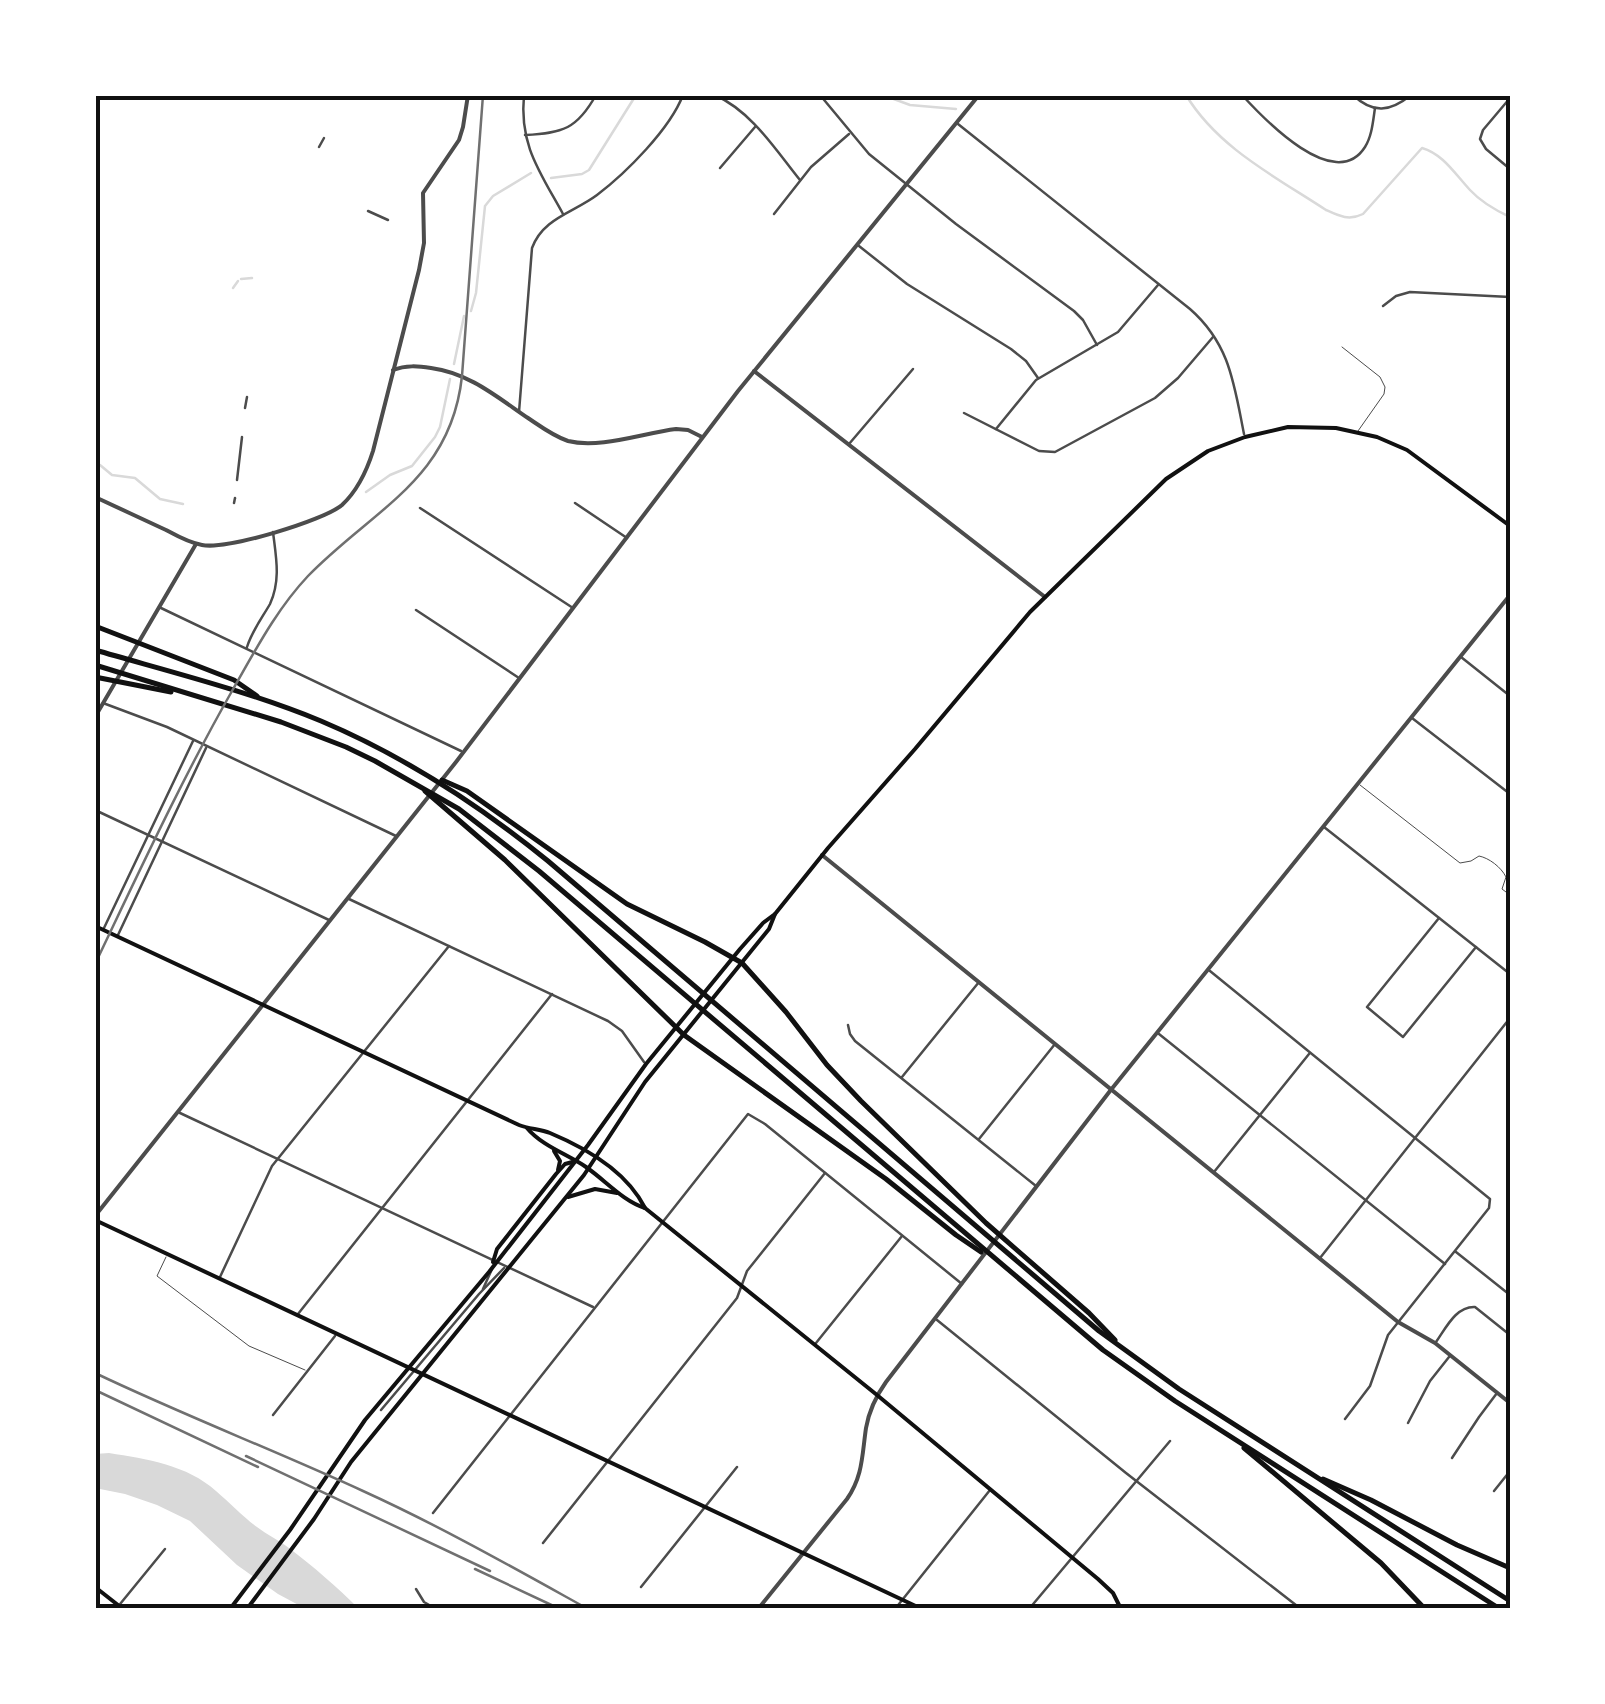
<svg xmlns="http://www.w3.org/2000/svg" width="1605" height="1704" viewBox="0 0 1605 1704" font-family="'Exo 2',sans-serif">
<rect width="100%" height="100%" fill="#fff"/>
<path fill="#d9d9d9" d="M109 1453C147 1459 187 1465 216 1491 230 1503 242 1516 257 1527 267 1535 279 1540 289 1548 314 1567 337 1587 359 1609H306L278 1594 237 1565 190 1521 157 1505 125 1494 95 1488V1454Z"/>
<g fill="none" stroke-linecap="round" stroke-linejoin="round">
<g stroke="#d9d9d9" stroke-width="2.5">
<path d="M883 95 910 105 956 109"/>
<path d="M1186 95C1218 148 1276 177 1326 210 1339 216 1349 221 1363 214L1422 148C1443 154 1455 174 1470 190 1481 202 1495 210 1510 217"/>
<path d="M551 178 582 174 589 170 636 95"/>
<path d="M241 279 252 278"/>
<path d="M233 288 238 281"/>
<path d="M471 311 476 293 485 206 493 196 531 173"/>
<path d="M454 364 464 316"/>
<path d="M100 465 112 475 135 478 160 499 183 504"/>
<path d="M366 492 390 475 412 466 435 437 440 427 450 379"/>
</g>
<g stroke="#4c4c4c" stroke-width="1">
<path d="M1342 347 1380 377 1385 387 1384 394 1358 431"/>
<path d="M1360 785 1460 863 1471 861 1479 856C1489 858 1501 867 1506 877L1502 889 1510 895"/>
<path d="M166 1257 157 1276 249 1346 305 1370"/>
</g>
<g stroke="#4c4c4c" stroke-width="2.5">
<path d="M319 147 324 138"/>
<path d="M368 211 388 220"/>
<path d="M245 408 247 397"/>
<path d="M237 480 242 437"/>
<path d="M234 503 235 498"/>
</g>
<g stroke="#4c4c4c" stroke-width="2.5">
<path d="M524 95C519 145 540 172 563 214"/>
<path d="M715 95C752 112 775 149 800 180"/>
<path d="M820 95 869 154 956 224 1074 311 1083 320 1097 345"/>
<path d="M1242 95C1264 119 1335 194 1365 147 1372 136 1373 121 1375 108"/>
<path d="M1353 95C1373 114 1390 112 1411 95"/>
<path d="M1510 98 1483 130 1480 139 1486 149 1510 169"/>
<path d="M958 124 1190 309C1230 344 1234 384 1244 434"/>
<path d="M525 135C563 133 577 129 596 95"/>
<path d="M720 168 755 127"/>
<path d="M774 214 811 167 849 134"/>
<path d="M859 246 907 284 1011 349 1026 361 1038 378"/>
<path d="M1383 306 1396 296 1410 292 1510 297"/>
<path d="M519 412 532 248C543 218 573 213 597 195 626 173 670 129 683 95"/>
<path d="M964 413 1039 451 1055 452 1155 398 1178 378 1213 337"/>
<path d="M996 429 1036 380 1118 332 1158 285"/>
<path d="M849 444 913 369"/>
<path d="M575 503 627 538"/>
<path d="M420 508 573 608"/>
<path d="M161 608 461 751"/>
<path d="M416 610 519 678"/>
<path d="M247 647C252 631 262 618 270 604 281 580 276 557 273 532"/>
<path d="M1461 657 1510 696"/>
<path d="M103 703 167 727 396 836"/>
<path d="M1412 718 1510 794"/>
<path d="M95 810 329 920"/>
<path d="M1324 827 1510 974"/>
<path d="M349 899 608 1021 622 1031 644 1062"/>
<path d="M1439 918 1367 1007 1403 1037 1476 947"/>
<path d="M104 928 193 741"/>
<path d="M118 935 206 748"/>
<path d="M1210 971 1490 1199 1489 1208 1388 1335 1370 1386 1345 1419"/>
<path d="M848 1025 850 1034 855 1041 1036 1186"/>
<path d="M1159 1034 1445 1264"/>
<path d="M902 1077 979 982"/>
<path d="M180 1113 593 1307"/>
<path d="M979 1139 1055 1044"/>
<path d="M1214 1172 1309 1054"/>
<path d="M1456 1252 1510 1295"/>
<path d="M1320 1258 1510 1018"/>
<path d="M220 1277 272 1166 449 946"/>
<path d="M483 1289 492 1269"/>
<path d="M298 1314 552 994"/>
<path d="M937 1320 1126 1473 1301 1609"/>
<path d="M1436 1342C1446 1328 1456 1306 1475 1307L1510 1335"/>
<path d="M816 1343 902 1236"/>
<path d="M381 1410 479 1294 504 1268"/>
<path d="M273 1415 335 1336"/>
<path d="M1408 1423 1430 1381 1449 1357"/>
<path d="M1452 1458 1479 1417 1497 1393"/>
<path d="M1494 1491 1510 1471"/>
<path d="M433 1513 748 1114 765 1124 962 1284"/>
<path d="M543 1543 737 1298 747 1271 825 1173"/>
<path d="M641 1587 737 1467"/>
<path d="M416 1589 424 1602 436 1609"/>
<path d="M116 1609 165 1549"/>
<path d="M895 1609 990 1490"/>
<path d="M1029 1609 1170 1441"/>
</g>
<g stroke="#4c4c4c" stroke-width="4">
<path d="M393 370C406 365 418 366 431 368 469 373 497 397 528 418 540 426 553 436 568 441 600 449 643 433 676 429L688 430 702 437"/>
<path d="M754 371 1045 597"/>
<path d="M95 497C119 508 142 519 166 530 177 536 189 543 202 545 226 550 323 521 342 505 357 491 367 470 373 451L419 270 424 243 423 193 459 140 463 127 468 95"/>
<path d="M95 717 196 544"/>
<path d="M822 855 1398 1322 1435 1343 1510 1403"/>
<path d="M95 1216 456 762 738 391 979 95"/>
<path d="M758 1609 847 1499C863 1476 862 1455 866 1428 869 1411 876 1396 886 1382L1110 1091 1510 595"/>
</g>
<g stroke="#111" stroke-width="4">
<path d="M95 926 519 1125C529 1129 540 1129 550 1133 586 1148 627 1172 645 1208"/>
<path d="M527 1128C542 1146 567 1154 586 1167 606 1181 623 1201 645 1208L877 1395 1098 1579 1113 1593 1121 1609"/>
<path d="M554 1151 560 1161 558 1170"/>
<path d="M568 1197 595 1189 617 1193"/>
<path d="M95 1220 922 1609"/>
<path d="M493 1262 497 1249 556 1174 565 1164 576 1161"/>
<path d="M95 1587 123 1609"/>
<path d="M230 1609 290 1530 365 1420 489 1272 588 1145 646 1064 740 949 763 923 775 914 828 848 915 749 1030 612 1166 479 1208 451 1245 437 1288 427 1336 428 1377 437 1407 450 1510 526"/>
<path d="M247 1609 314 1519 351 1462 584 1175 645 1082 769 929 775 914"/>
</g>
<g stroke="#111" stroke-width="5">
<path d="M95 626 234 680 257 696"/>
<path d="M95 650C171 672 248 691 321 721 404 756 478 804 548 861L1099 1331 1179 1389 1510 1601"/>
<path d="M95 665 281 722 346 747 375 761 459 809 539 871 1103 1350 1175 1401 1500 1609"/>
<path d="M95 677 171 692"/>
<path d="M442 780 467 791 627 904 705 942 742 963 786 1012 827 1065 861 1101 986 1223 1089 1313 1115 1340"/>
<path d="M425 791 505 860 684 1035 886 1179 956 1235 981 1252"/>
<path d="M1244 1448 1381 1563 1425 1609"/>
<path d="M1323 1479 1371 1500 1457 1545 1510 1568"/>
</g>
<g stroke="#707070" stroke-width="2.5">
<path d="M95 964C139 872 182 779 232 691 255 651 276 610 308 576 373 509 451 480 462 376L483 95"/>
<path d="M95 1373C183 1415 274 1450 363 1491 440 1526 514 1568 588 1609"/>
<path d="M95 1390 258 1467"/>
<path d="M246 1456 490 1571"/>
<path d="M475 1569 560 1609"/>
</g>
</g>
<rect width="1605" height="1704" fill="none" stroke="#ffffff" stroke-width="195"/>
<rect x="98" y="98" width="1410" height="1508" fill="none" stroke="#111" stroke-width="4"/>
</svg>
